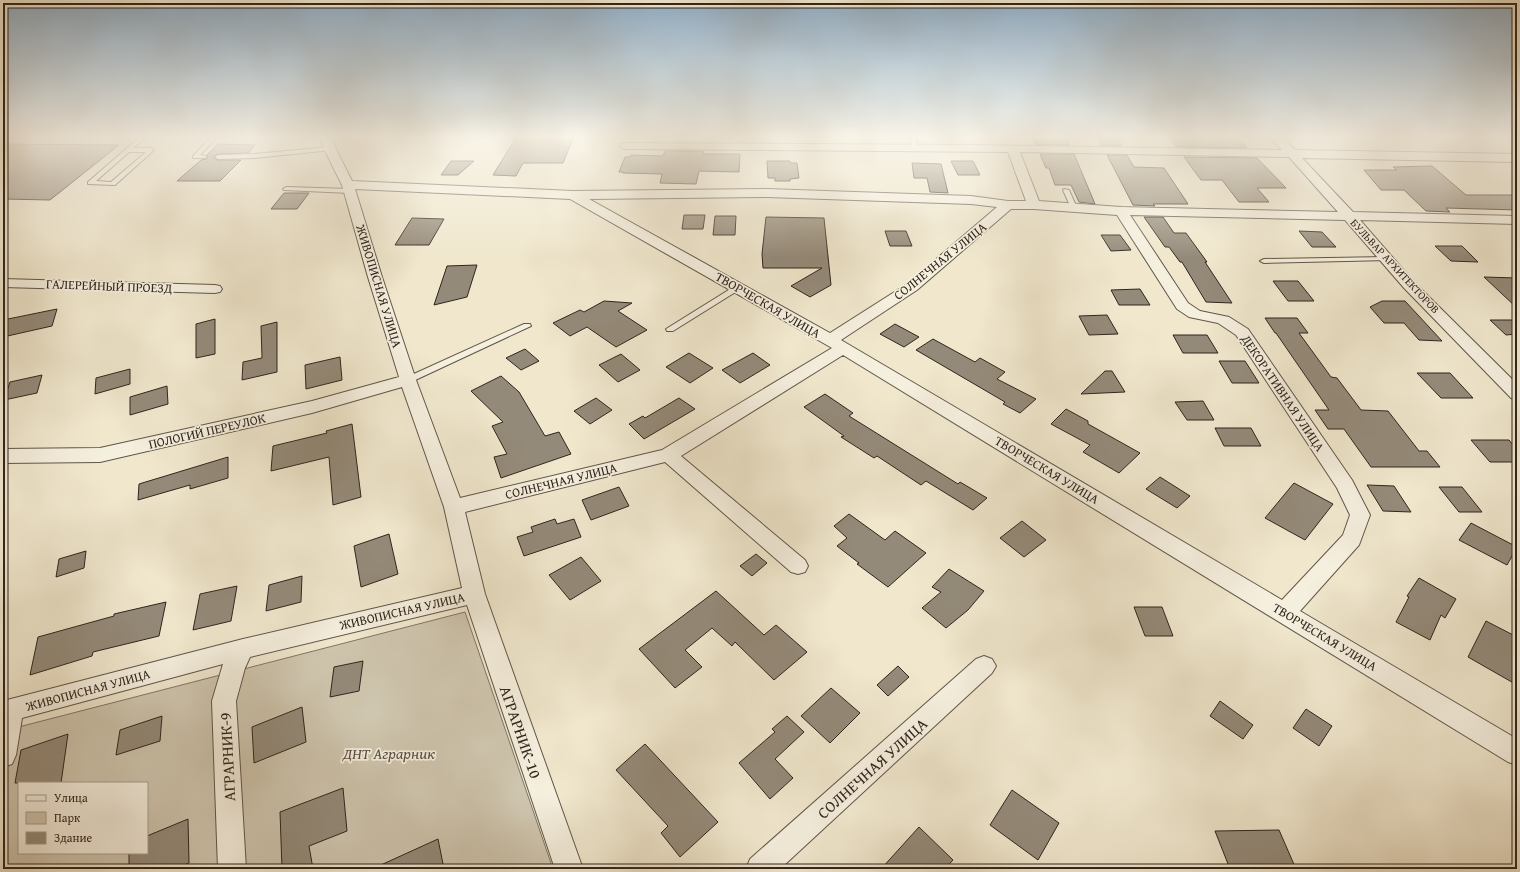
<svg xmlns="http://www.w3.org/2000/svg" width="1520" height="872" viewBox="0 0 1520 872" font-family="'Gentium Book Plus',serif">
<rect width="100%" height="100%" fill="#f0e7cd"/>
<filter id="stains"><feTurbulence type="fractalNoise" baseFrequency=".005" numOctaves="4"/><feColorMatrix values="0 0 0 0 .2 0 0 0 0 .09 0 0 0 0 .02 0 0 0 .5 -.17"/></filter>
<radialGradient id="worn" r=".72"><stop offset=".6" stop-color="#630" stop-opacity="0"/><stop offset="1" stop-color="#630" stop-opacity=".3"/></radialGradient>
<path fill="#cfc6af" stroke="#807666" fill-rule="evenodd" d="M465 612 553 869H3V731ZM19 783H147V853H19Z"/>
<g fill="#948a79" stroke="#30251d">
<path d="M517 136H574L563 163H523L516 176 493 175Z"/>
<path d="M1032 136H1065L1069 145H1036Z"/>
<path d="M1097 136H1116L1122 146H1102Z"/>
<path d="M1169 136H1236L1247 148 1177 147Z"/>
<path d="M3 144 119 145 50 200 3 199Z"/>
<path d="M218 144 255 145 248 153 218 154 214 156V158L218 160H241L220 181H177L201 160 207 159V155Z"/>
<path d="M665 151H703V154H740L739 172 699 171 696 184 660 183 662 174 623 173V172H619L625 157H630L631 155 663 156Z"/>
<path d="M1040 154H1074L1095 204 1079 202 1071 185H1055L1049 168H1046Z"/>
<path d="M1107 155H1127L1134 167 1164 168 1188 204H1153L1155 206 1133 205Z"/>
<path d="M1184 157 1257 158 1286 188H1257L1269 202H1239L1222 180H1201Z"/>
<path d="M451 161H474L458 175H441Z"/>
<path d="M767 161H790V163H797L799 178 790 179V181H775V178H768Z"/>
<path d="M951 161H973L980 175H958Z"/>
<path d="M912 163 941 164 948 193 930 192 927 178H914Z"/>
<path d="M1432 166 1466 195H1517V210L1446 208 1450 212 1426 211 1404 190H1381L1364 170H1397L1393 167Z"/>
<path d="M284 193H309L297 209H271Z"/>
<path d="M684 215H705L703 229H682Z"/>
<path d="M715 216H736L735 235H713Z"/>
<path d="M766 217 824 218 831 285 810 297 791 286 822 268H763L762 254Z"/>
<path d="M1144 217H1163L1174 233H1186L1207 262H1205L1232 303 1206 302 1182 262H1180L1169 247H1165Z"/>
<path d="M412 218 444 219 429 245H395Z"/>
<path d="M885 231H906L912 246H890Z"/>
<path d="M1299 231 1322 232 1336 247H1312Z"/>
<path d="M1101 235H1120L1131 250 1111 251Z"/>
<path d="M1435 246H1462L1478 262 1451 261Z"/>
<path d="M477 265 467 297 434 305 447 266Z"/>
<path d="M1484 277 1517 278V308Z"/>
<path d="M1273 281H1298L1314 301H1288Z"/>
<path d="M1140 289 1150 305H1119L1111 290Z"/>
<path d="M604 301 632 303 618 311 647 330 616 347 587 327 570 336 553 323 580 310 584 312Z"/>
<path d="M1382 301H1405L1442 341 1419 340 1404 323H1384L1370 307Z"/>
<path d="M57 309 52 326 3 337V320Z"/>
<path d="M1107 315 1118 334 1089 335 1079 316Z"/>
<path d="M1265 318H1297L1308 333H1299L1331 377 1337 378 1361 410 1388 411 1419 451H1427L1440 467H1371L1344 429H1328L1315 410H1329L1276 333H1275Z"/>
<path d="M215 319V354L196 358V324Z"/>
<path d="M1490 320H1517V334L1506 335Z"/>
<path d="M277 322V372L242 380 243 362 262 358 261 326Z"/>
<path d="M895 324 919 337 904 347 880 334Z"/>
<path d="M1173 335H1207L1218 353H1183Z"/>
<path d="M933 339 975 362 980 358 1005 372 997 379 1036 399 1020 413 1003 404 1005 402 916 350Z"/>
<path d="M525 349 539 361 521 370 506 358Z"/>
<path d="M689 353 713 368 690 383 666 367Z"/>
<path d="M753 353 770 365 740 383 722 370Z"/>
<path d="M621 354 640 370 618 382 599 365Z"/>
<path d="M340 357 342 380 306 389 305 365Z"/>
<path d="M1219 361H1245L1259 383H1232Z"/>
<path d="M130 369V384L95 394 96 378Z"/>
<path d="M1105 371H1112L1125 392 1081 394Z"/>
<path d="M1417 373H1450L1473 398H1441Z"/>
<path d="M42 375 37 393 4 400 10 382Z"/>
<path d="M501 376 519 392 545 436 559 432 571 454 501 478 494 457 507 454 492 426 503 422 471 391Z"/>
<path d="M167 386 168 404 130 415V397Z"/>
<path d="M825 394 853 413 849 416 958 484 960 482 987 498 973 510 926 481 921 485 877 456 874 458 841 437 844 436 804 407Z"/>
<path d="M596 398 612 410 590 424 574 411Z"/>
<path d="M679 398 695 409 644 439 629 424 643 416 645 418Z"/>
<path d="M1203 401 1214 420H1187L1175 402Z"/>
<path d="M1066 409 1088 421V424L1140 453 1119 473 1083 452 1090 445 1051 424Z"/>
<path d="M352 424 361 497 333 505 329 457 271 471 273 446 327 433 326 431Z"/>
<path d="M1215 428H1251L1261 446H1224Z"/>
<path d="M1471 440H1509L1517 450V462H1490Z"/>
<path d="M228 457V478L190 489V485L138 500 139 484Z"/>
<path d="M1160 477 1190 496 1177 508 1146 489Z"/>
<path d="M1294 483 1333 504 1305 540 1265 518Z"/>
<path d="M1367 485 1394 486 1411 512 1383 511Z"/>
<path d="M619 487 629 506 591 520 582 500Z"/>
<path d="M1439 487H1462L1482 512H1459Z"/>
<path d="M849 514 885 540 895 531 926 553 888 587 857 564 859 563 837 546 847 538 834 526Z"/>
<path d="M555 519 557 524 574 519 581 537 524 556 517 537 533 532 531 527Z"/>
<path d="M1022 521 1046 540 1024 557 1000 538Z"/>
<path d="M1471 523 1517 547 1507 565 1459 540Z"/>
<path d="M389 534 398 574 361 587 354 546Z"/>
<path d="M86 551 84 568 56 577 59 559Z"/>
<path d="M756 554 767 563 752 576 740 566Z"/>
<path d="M581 557 601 581 570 600 549 575Z"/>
<path d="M949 569 984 591 968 610 946 628 922 608 941 592 932 587Z"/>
<path d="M302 576 301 602 266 611 269 585Z"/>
<path d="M1419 578 1456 599 1445 618 1441 615 1430 640 1396 622 1409 597 1407 596Z"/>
<path d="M237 586 231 621 193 630 200 594Z"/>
<path d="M716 591 764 635 776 625 807 652 774 680 735 642 732 646 712 628 685 650 702 667 675 688 639 649Z"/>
<path d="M166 602 159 636 93 652 92 656 30 675 38 637 114 616V614Z"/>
<path d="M1134 607H1162L1173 636H1145Z"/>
<path d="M1486 621 1517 637V685L1468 657Z"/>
<path d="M363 661 359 691 330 697 334 667Z"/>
<path d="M898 666 909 677 888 696 877 685Z"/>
<path d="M831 688 860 713 830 743 801 716Z"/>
<path d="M1220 701 1253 725 1243 739 1210 716Z"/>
<path d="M302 707 306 742 254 763 252 727Z"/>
<path d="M1306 709 1332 726 1319 746 1293 728Z"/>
<path d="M162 716 160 741 116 755 120 730Z"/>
<path d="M787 716 804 732 775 759 793 778 770 799 739 763 775 732 772 729Z"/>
<path d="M68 734 61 783H15L21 750Z"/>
<path d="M645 744 718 822 680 857 661 833 668 826 616 770Z"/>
<path d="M343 788 347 831 309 846 313 869H282L280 812Z"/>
<path d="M1012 790 1059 823 1038 860 990 825Z"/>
<path d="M188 819 189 863 175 869H129V853H147V836Z"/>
<path d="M919 827 953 860 945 869H881Z"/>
<path d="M1279 830 1296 869H1230L1215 831Z"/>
<path d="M438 839 444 869H372Z"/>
</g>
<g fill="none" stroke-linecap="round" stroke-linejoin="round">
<g stroke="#605649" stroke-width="2">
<g id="service">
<path d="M141 136H147L133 148H151L154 150 153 151 115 185 88 184V182ZM129 152H146L111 182 96 181Z"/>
<path d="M212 136H218L200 155 206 156V158H193V156Z"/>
<path d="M910 136H916L917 149 912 148Z"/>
<path d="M330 147 332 148V150L254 158 218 159 215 157 218 155 254 154Z"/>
<path d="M286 187 350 189 353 191 350 193 284 190 283 189Z"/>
<path d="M1064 189 1069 190 1077 208 1076 209 1071 208 1063 190Z"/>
<path d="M1387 257 1389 258V260L1264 263 1260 261 1264 259Z"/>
<path d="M735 286H738L742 288 673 331H667L666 329Z"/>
<path d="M524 324H530L531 326 411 382 408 383 404 380 405 378Z"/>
</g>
</g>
<g stroke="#605649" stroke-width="2">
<g id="minor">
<path d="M320 136H332L336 149 352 181 573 191 767 189 971 196 1008 201H1026L1008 152 626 149 622 148 620 146 622 144 626 143 971 145 1282 150 1269 136H1281L1295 150 1517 154V162L1302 158 1353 212 1517 216V224L1360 220 1414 282 1517 384V400L1511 398 1404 288 1345 220 1130 215 1188 303 1200 311 1229 317 1248 329 1352 480 1370 515 1359 545 1300 611 1517 739V765L1508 762 843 355 681 456 805 560 808 566 805 572 798 574 791 572 665 462 465 512 485 594 583 869H555L467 605 250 657 245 668 236 701 246 869H218L212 701 223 664 22 718 16 755 12 764 3 767V701L243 639 462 588 444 507 402 387 312 413 100 462 3 463V449L100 448 312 401 399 377 368 277 342 185 324 149ZM1020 152 1289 157 1338 212 1121 207 1039 201ZM355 189 570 199 832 348 662 450 460 498 416 380 382 277ZM767 197 971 204 997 207 907 284 830 333 589 199ZM1011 209H1034L1117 215 1177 309 1189 317 1218 323 1236 335 1337 488 1350 515 1343 535 1282 600 841 340 917 290Z"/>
<path d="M3 279 215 285 220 286 222 289 220 292 215 293 3 287Z"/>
<path d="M984 656 992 659 996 666 992 673 780 869H746L750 859 976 659Z"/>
</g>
</g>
<use href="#service" fill="#f5efde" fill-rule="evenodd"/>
<use href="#minor" fill="#f5efde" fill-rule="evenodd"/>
</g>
<linearGradient id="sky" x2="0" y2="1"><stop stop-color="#91aec5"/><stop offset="0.53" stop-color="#f8f4e8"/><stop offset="1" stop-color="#f8f4e8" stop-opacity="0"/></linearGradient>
<rect width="1520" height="258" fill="url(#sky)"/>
<g text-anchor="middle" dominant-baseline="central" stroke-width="3.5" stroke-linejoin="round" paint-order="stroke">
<g font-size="11" fill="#30251d" stroke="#f5efde">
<text transform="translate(1395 266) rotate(47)">БУЛЬВАР АРХИТЕКТОРОВ</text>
</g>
<g font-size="13" fill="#30251d" stroke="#f5efde">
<text transform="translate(940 261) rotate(-39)">СОЛНЕЧНАЯ УЛИЦА</text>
<text transform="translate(109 286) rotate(2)">ГАЛЕРЕЙНЫЙ ПРОЕЗД</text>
<text transform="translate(379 286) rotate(73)">ЖИВОПИСНАЯ УЛИЦА</text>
<text transform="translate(768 305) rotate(30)">ТВОРЧЕСКАЯ УЛИЦА</text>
<text transform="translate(1283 393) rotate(56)">ДЕКОРАТИВНАЯ УЛИЦА</text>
<text transform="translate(207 431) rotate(-13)">ПОЛОГИЙ ПЕРЕУЛОК</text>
<text transform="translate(1047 470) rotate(31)">ТВОРЧЕСКАЯ УЛИЦА</text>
<text transform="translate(561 481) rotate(-14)">СОЛНЕЧНАЯ УЛИЦА</text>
<text transform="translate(402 611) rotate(-13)">ЖИВОПИСНАЯ УЛИЦА</text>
<text transform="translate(1325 637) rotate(31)">ТВОРЧЕСКАЯ УЛИЦА</text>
<text transform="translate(88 690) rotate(-15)">ЖИВОПИСНАЯ УЛИЦА</text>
</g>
<g font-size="16" fill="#30251d" stroke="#f5efde">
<text transform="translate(521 732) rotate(71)">АГРАРНИК-10</text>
<text transform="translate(227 757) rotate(-93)">АГРАРНИК-9</text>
<text transform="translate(872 768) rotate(-42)">СОЛНЕЧНАЯ УЛИЦА</text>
</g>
<g font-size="16" font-style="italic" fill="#584d42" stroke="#f5efde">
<text x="389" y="753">ДНТ Аграрник</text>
</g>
</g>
<rect width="1520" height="872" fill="none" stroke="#f0e7cd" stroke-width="16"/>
<rect x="4" y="4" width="1512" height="864" fill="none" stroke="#30251d" stroke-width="2"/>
<rect x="8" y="8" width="1504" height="856" fill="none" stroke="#30251d"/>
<rect x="18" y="782" width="130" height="72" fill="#f5efde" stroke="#a69e91"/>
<rect x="26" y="795" width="20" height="6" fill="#f5efde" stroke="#a69e91"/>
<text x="54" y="802" font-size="12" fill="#30251d">Улица</text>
<rect x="26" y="812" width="20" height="12" fill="#cfc6af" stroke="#a69e91"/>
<text x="54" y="822" font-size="12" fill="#30251d">Парк</text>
<rect x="26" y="832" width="20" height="12" fill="#948a79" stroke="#a69e91"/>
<text x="54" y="842" font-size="12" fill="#30251d">Здание</text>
<rect width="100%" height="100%" filter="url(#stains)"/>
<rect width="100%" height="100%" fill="url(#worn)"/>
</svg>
